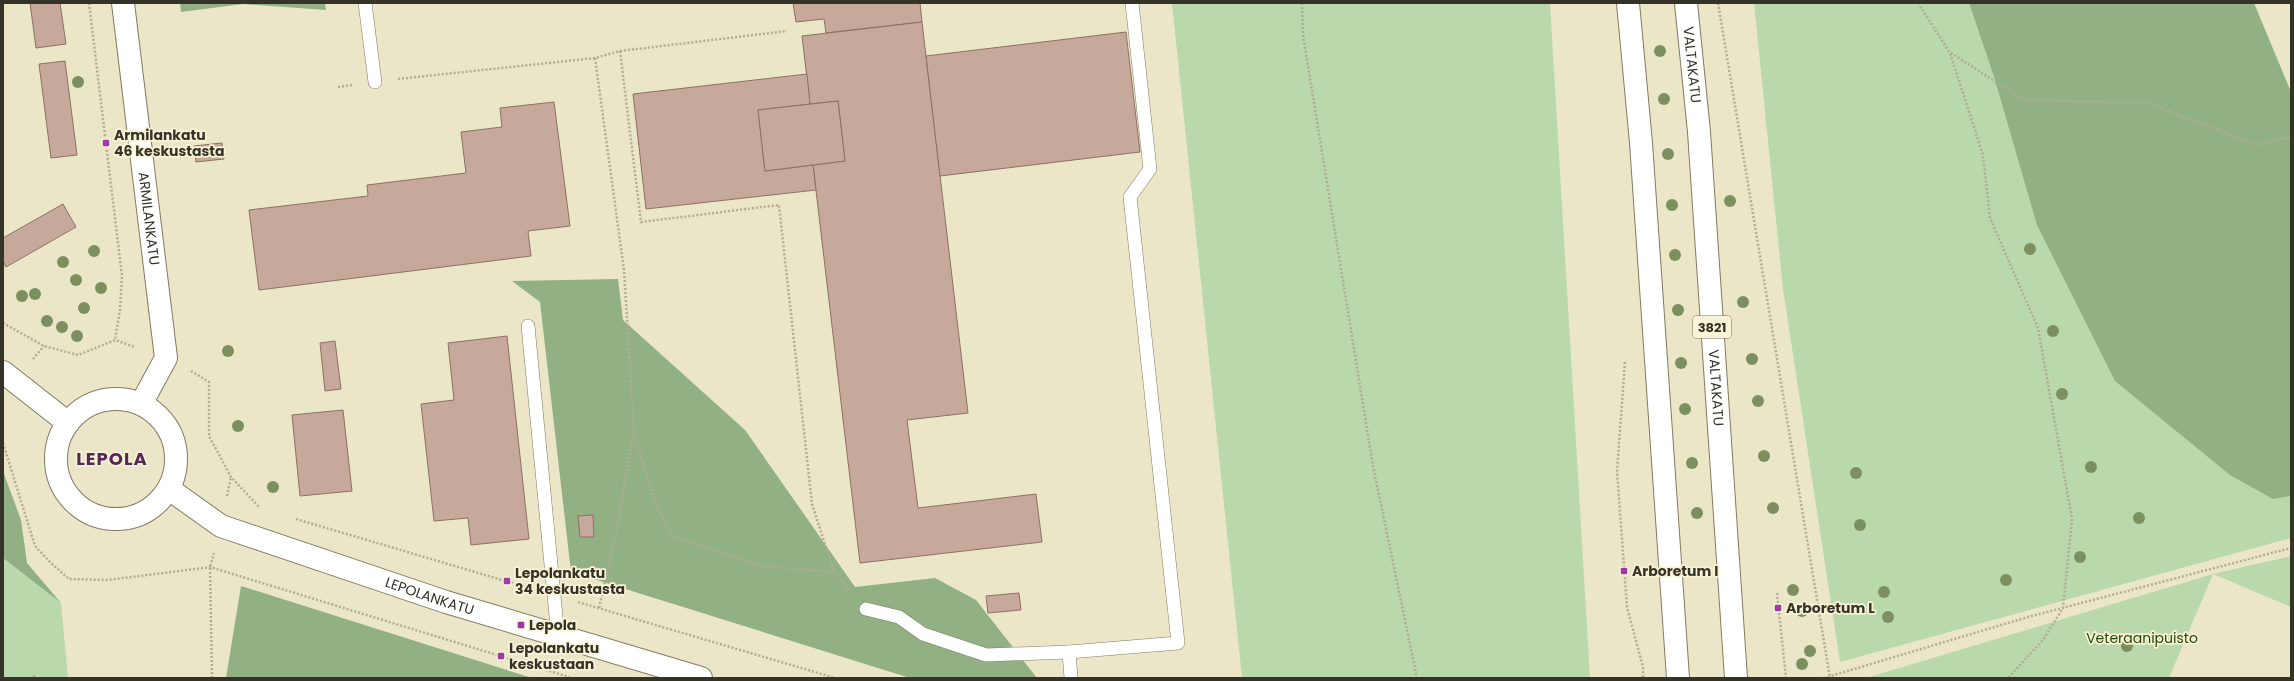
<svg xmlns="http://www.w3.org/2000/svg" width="2294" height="681" viewBox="0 0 2294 681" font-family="Poppins,sans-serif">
<rect width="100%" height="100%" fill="#ece6c8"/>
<g fill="#b9d9ad">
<path d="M1172 3H1550L1590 678H1242Z"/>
<path d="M1754 3H1969L1995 80 2273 499 2291 496V538L1840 662 1783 289Z"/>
<path d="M2291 556V607L2213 574 2169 678H1866L2213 574Z"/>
<path d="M3 558 61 603 68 678H3Z"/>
</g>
<g fill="#91b084">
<path d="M180 3H325L326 10 243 4 181 12Z"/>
<path d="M1969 3H2254L2291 92V496L2273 499 2230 475 2115 381 2037 225 1995 80Z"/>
<path d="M618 279 623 320 745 430 855 587 935 578 976 600 1037 678H910L571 572 540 302 512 281Z"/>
<path d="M3 471 21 520 27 563 61 603 3 558Z"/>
<path d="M241 586 532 678H226Z"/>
</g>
<g fill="#c7a99b" stroke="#8c7163">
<path d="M30 3H60L66 44 36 48Z"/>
<path d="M793 3H920L922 22 826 33 824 19 796 22Z"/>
<path d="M922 22 968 413 907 420 918 508 1036 494 1042 542 860 563 813 165 845 161 838 101 810 104 802 36Z"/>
<path d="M1126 32 1140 152 940 176 926 56Z"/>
<path d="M65 61 77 155 51 158 39 64Z"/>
<path d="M807 74 810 104 758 110 765 171 813 165 816 190 646 209 633 94Z"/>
<path d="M838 101 845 161 765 171 758 110Z"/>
<path d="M554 102 570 226 528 231 531 256 259 290 249 210 368 196 367 185 466 173 461 132 502 127 500 108Z"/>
<path d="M222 143 224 159 196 162 194 146Z"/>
<path d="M63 204 76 227 6 267 3 261V238Z"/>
<path d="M507 336 529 539 471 545 468 518 434 521 421 404 454 400 448 343Z"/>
<path d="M335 341 341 389 325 391 320 343Z"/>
<path d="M343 410 352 491 300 496 292 415Z"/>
<path d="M593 515 594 537H580L578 516Z"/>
<path d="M1019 593 1021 610 988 613 986 596Z"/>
</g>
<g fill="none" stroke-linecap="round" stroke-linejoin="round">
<g stroke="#817b60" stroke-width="14">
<g id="service">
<path d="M365 3 375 82"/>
<path d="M528 326 558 637"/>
<path d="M866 609 899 617 923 634 986 655 1069 652"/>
<path d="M1071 678 1069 652 1178 643 1130 197 1150 169 1132 3"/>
</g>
</g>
<g stroke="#817b60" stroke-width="24">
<g id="tertiary">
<path id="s1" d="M123 3 166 358 141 404"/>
</g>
</g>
<g stroke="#817b60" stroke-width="24">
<g id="secondary">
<path d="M3 372 68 423"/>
<circle cx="116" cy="459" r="60"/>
<path id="s2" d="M169 489 221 526 446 602 701 678"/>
</g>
</g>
<g stroke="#817b60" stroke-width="24">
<g id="primary">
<path d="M1628 3 1641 143 1678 678"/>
<path id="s3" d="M1686 3 1699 132 1736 678"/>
</g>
</g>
<g stroke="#b1ac94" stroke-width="2.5" stroke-dasharray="2 2" stroke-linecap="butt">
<path d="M89 3 122 276 120 310 115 340"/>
<path d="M1302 3 1303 35 1373 466 1417 678"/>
<path d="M1718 3 1830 678"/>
<path d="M1918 3 1950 53 1983 155 1990 218 2038 328 2072 519 2063 608 2043 640 2008 678"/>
<path d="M620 51 641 222 779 205 812 504 834 572 850 591"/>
<path d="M1951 53 2024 100 2148 103 2256 145 2291 137"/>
<path d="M595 58 624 270 634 432 656 505 673 537 760 566 834 572"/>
<path d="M398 79 595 58 620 51 787 31"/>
<path d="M338 87 352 85"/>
<path d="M3 323 44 346 78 355 115 340 135 347"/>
<path d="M33 359 44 346"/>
<path d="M1625 362 1617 471 1627 607 1643 667V678"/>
<path d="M191 371 209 382V436L231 477 259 507"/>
<path d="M3 443 35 546 50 562 69 579 107 580 210 567 572 678"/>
<path d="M227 496 231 477"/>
<path d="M296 519 529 588"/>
<path d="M1777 593 1786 678"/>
<path d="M578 602 835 678"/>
<path d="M599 608 617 528 633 434"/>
<path d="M34 675V678"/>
<path d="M212 678 210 567 214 553"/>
<path d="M1824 678 2028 617 2291 548"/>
</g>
<use href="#service" stroke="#fff" stroke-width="13"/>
<use href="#tertiary" stroke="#fff" stroke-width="22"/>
<use href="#secondary" stroke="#fff" stroke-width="22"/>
<use href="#primary" stroke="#fff" stroke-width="22"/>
</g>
<g fill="#7c8f5e">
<circle cx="1660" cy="51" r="6"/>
<circle cx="78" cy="82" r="6"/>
<circle cx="1664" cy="99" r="6"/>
<circle cx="1668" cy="154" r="6"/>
<circle cx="1730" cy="201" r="6"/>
<circle cx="1672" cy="205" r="6"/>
<circle cx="2030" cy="249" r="6"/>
<circle cx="94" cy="251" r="6"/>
<circle cx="1675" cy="255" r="6"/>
<circle cx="63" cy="262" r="6"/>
<circle cx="76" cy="280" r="6"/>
<circle cx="101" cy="288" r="6"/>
<circle cx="35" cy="294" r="6"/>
<circle cx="22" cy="296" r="6"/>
<circle cx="1743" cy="302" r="6"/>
<circle cx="84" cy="308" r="6"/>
<circle cx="1678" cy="310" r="6"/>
<circle cx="47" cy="321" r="6"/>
<circle cx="62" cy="327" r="6"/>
<circle cx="2053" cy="331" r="6"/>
<circle cx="77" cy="336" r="6"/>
<circle cx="228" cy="351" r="6"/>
<circle cx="1752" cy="359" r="6"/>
<circle cx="1681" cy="363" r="6"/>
<circle cx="2062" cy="394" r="6"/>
<circle cx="1758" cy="401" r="6"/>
<circle cx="1685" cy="409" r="6"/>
<circle cx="238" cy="426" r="6"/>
<circle cx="1764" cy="456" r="6"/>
<circle cx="1692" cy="463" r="6"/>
<circle cx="2091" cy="467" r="6"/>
<circle cx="1856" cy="473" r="6"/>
<circle cx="273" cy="487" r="6"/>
<circle cx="1773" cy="508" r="6"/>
<circle cx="1697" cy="513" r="6"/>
<circle cx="2139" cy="518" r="6"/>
<circle cx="1860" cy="525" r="6"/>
<circle cx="2080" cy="557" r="6"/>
<circle cx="2006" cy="580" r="6"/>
<circle cx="1793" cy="590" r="6"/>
<circle cx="1884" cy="592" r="6"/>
<circle cx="1802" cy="611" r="6"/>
<circle cx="1888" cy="617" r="6"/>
<circle cx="2127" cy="646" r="6"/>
<circle cx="1810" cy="651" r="6"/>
<circle cx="1802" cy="664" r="6"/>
</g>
<g fill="#9c3ba3" stroke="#f9f3d5" stroke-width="1.5">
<rect x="102" y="139" width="8" height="8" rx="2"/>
<rect x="1620" y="567" width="8" height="8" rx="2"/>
<rect x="503" y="577" width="8" height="8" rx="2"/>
<rect x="1774" y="604" width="8" height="8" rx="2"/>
<rect x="517" y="621" width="8" height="8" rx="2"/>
<rect x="497" y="652" width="8" height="8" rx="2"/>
</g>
<g text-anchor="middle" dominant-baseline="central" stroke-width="3.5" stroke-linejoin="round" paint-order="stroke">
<rect fill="#f9f3d5" stroke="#706d5b" stroke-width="1" x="1693" y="316" width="38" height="22" rx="3"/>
<g font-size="13" font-weight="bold" fill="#353327">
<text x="1712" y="327">3821</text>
</g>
<g font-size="14" fill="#353327" stroke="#f9f3d5">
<text stroke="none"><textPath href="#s3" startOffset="62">VALTAKATU</textPath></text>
<text stroke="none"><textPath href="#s1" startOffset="217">ARMILANKATU</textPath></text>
<text stroke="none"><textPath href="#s3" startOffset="386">VALTAKATU</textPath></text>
<text stroke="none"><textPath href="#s2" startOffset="284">LEPOLANKATU</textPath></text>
</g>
<g font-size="14" font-weight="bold" fill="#353327" stroke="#f9f3d5" text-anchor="start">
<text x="114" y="135">Armilankatu<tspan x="114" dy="16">46 keskustasta</tspan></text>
<text x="1632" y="571">Arboretum I</text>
<text x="515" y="573">Lepolankatu<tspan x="515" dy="16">34 keskustasta</tspan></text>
<text x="1786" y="608">Arboretum L</text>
<text x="529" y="625">Lepola</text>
<text x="509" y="648">Lepolankatu<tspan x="509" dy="16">keskustaan</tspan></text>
</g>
<g font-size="14" fill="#204808" stroke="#f9f3d5">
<text x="2142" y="638">Veteraanipuisto</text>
</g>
<g font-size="18" font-weight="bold" letter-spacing="1" fill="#562759" stroke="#f9f3d5">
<text x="112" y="458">LEPOLA</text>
</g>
</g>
<rect width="2294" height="681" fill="none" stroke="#353327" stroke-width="8"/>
</svg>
